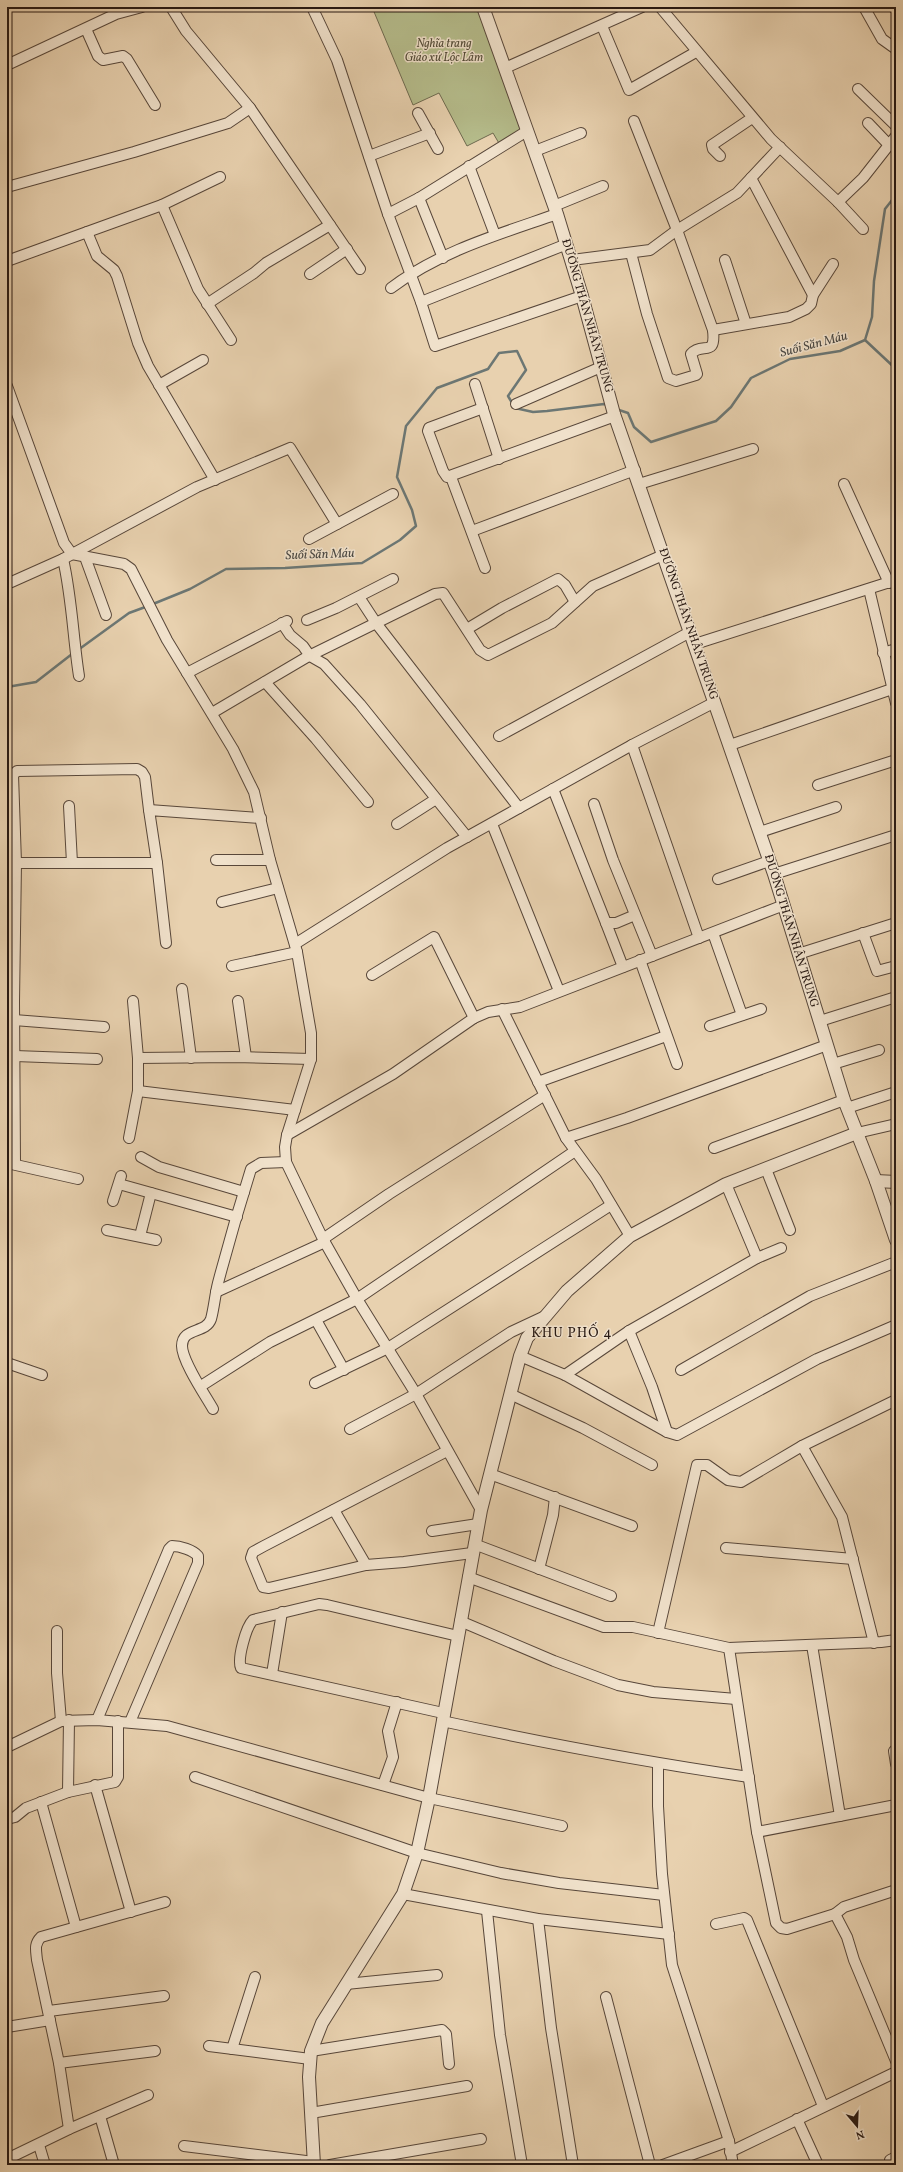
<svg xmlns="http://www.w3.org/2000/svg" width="903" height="2172" viewBox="0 0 903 2172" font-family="Vollkorn,serif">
<rect width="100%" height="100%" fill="#e8d1af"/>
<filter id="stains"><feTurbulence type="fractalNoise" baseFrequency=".005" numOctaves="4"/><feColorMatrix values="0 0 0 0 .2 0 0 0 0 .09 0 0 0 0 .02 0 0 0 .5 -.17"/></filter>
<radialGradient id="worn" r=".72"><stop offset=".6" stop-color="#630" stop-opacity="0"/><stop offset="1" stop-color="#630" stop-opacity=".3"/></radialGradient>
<path fill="#b5bc8b" stroke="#6e6a4f" d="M372 7H477L521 130 500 145 493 133 467 146 439 93 413 105Z"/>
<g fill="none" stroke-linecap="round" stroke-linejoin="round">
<g stroke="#6c7774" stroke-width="2.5">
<path d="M865 340 896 369"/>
<path d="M616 409 628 413 634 427 651 442 716 421 731 407 751 378 790 359 840 351 865 340 872 317 874 281 885 209 896 195"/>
<path d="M153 604 190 589 226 569 285 568 362 563 400 540 416 526 412 510 397 477 406 426 437 388 488 369 499 353 517 351 526 370 508 396 515 408 533 412 547 411 604 404 608 405"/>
<path d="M78 650 129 613 148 606"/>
<path d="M7 687 36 682 72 654"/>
</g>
<g stroke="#58473a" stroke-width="12">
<g id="minor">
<path d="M171 7 186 31 250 108 360 269"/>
<path d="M312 7 337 60 388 214 421 302"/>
<path d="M660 7 771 139 838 202 863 229"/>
<path d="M864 7 882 39 896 49"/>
<path d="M893 7 896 9"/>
<path d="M602 26 629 90 696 52"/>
<path d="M86 29 98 56 103 60 123 56 127 59 155 105"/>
<path d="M7 65 116 14 142 7"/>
<path d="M505 68 642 7"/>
<path d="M858 89 896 126"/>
<path d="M418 113 438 149"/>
<path d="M868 123 889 145"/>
<path d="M535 151 581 133"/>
<path d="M369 156 430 133"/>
<path d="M720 156 713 149 712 145 752 118"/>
<path d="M469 166 495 235"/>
<path d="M751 178 813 295"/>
<path d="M7 187 134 152 228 123 250 108"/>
<path d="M419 198 443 258"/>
<path d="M838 202 863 178 896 136"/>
<path d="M162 205 198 289 231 340"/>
<path d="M554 206 603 186"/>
<path d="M388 214 419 198 527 131"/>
<path d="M87 232 97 256 114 270 117 276 138 343 148 366 215 480"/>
<path d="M567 244 421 302 435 346 582 296"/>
<path d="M631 253 647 314 668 378 676 381 696 375 697 374 691 354C702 341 716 359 713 330L677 230 634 121"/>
<path d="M572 260 650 250 677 230 737 193 780 147"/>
<path d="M725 260 746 324"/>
<path d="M7 261 162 205 220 177"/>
<path d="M310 274 347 249"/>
<path d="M391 288C440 251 500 234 557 214"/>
<path d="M207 304 254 273 266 263 330 225"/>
<path d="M713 330 789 317 806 309 811 304 813 295 833 264"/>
<path d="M475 384 499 459"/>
<path d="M159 385 203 360"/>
<path d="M7 386 64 543 72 554 124 564 131 569 167 640 233 749 254 792 270 860 297 952 311 1033V1059L287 1135 285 1147 286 1162 323 1239 357 1299 416 1394 481 1510"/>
<path d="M516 404 601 367"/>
<path d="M483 408 429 428 428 431 443 471 447 477 615 416"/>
<path d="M451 477 485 568"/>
<path d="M639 484 753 449"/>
<path d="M844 484 889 583"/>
<path d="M472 531 635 470"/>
<path d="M309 539 393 494"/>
<path d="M85 557 106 615"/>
<path d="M63 559C72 598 73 638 79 676"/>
<path d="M7 584 63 559 197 487 290 448 337 524"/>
<path d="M869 589 896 703"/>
<path d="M359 597 376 623 435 594 443 593 480 650 488 655 552 623 593 586 663 555"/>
<path d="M307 620 336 608 393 579"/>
<path d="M282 623 290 635 303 646 310 656 324 664 360 704 467 837"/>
<path d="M467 629 502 608 558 579 565 585 575 602"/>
<path d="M695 644 896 580"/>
<path d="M883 653 896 649"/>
<path d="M187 673 287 621"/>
<path d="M265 682 316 739 368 802"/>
<path d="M212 713 307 657 376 623 519 808"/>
<path d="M499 736 690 632"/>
<path d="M632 745 699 938"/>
<path d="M730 745 892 689"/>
<path d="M818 785 896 760"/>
<path d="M553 789 606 923H616L635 915"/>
<path d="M594 804 613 860 652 956"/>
<path d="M69 806 72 863"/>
<path d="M397 824 436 799"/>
<path d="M492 824 559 991"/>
<path d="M760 832 836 807"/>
<path d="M216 860H270"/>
<path d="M16 863H157L149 810 261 818"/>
<path d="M157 863 166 943"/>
<path d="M774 874 896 835"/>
<path d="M718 879 769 861"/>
<path d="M222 902 278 888"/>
<path d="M606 923 623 967"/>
<path d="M713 933 742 1015"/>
<path d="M863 933 877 971 896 966"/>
<path d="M295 944 447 848 632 745 715 702"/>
<path d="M798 954 896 923"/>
<path d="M640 960 677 1064"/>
<path d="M232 966 297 952"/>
<path d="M372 975 434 937 474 1018"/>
<path d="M182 989 191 1058"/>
<path d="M238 1001 246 1057"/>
<path d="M502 1009 566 1138 596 1179 630 1236"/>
<path d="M14 1020 104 1027"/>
<path d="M820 1021 896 997"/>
<path d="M710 1026 761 1009"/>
<path d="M15 1056 97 1059"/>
<path d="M138 1058 234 1057 311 1059"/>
<path d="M833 1064 879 1050"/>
<path d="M538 1082 666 1036"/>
<path d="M138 1091 295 1110"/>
<path d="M847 1108 896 1092"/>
<path d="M857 1133 896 1124"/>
<path d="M287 1135 393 1074 474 1018 488 1012 520 1007 784 905"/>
<path d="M129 1138 138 1091V1058L133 1001"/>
<path d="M566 1138 627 1118 827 1045"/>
<path d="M714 1148 844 1100"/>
<path d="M141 1157 159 1167 244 1192"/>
<path d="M7 1163 78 1179"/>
<path d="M15 1164 14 1001 16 863 13 775 17 771 137 769 142 772 145 777 149 810"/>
<path d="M766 1169 790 1230"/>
<path d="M119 1184 237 1217"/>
<path d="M726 1184 757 1258"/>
<path d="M113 1201 121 1176"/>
<path d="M107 1230 156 1240"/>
<path d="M140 1236 151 1193"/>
<path d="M323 1239 389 1194 545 1095"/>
<path d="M216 1292 325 1242"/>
<path d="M316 1320 344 1370"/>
<path d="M629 1331 652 1387 667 1432"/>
<path d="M520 1356 565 1375 667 1432 677 1435 817 1359 896 1325"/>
<path d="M7 1363 42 1375"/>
<path d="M681 1370 810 1296 896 1262"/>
<path d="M565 1375 629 1331 757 1258 781 1248"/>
<path d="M315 1383 388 1348 611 1205"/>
<path d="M201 1386 270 1342 357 1299 575 1151"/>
<path d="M510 1394 583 1428 652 1465"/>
<path d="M213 1409C205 1395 182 1361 182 1346 182 1327 206 1334 211 1319 214 1308 215 1295 218 1283 228 1245 239 1207 251 1169L261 1163 286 1162"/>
<path d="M350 1429 416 1394 511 1332 543 1317"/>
<path d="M802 1446 842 1517 874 1643"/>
<path d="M447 1451 264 1546 253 1552 251 1558 263 1587 269 1588 366 1565 404 1562 472 1553"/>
<path d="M490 1474 632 1526"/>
<path d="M334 1510 366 1565"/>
<path d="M432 1531 478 1524"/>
<path d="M474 1544 611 1596"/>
<path d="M726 1548 853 1559"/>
<path d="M539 1569 553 1515 555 1497"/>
<path d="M468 1577 604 1627H633L729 1648 881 1642 896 1640"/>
<path d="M460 1621 554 1661 618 1685 653 1692 736 1699"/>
<path d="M57 1631V1673L61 1721"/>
<path d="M658 1633 697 1465H707L728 1480 741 1482 802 1446 896 1400"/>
<path d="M812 1645 840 1816"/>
<path d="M729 1648 757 1832 776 1923 781 1928 787 1929 835 1914 847 1937 854 1960 896 2061"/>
<path d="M272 1674 282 1612"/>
<path d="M443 1713 241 1668C237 1659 246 1627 253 1620L319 1604 327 1605 458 1636"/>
<path d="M97 1720 169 1549 172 1546C180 1546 193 1550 198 1556V1563L130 1722"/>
<path d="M442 1721C544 1743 645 1762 749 1777"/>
<path d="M7 1747 61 1721 97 1720 167 1726 429 1798 562 1826"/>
<path d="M894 1751 896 1764"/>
<path d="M658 1764V1806L662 1874 672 1965 729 2141 733 2165"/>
<path d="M195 1777 417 1853 501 1873 559 1883 664 1895"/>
<path d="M95 1785 131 1912"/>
<path d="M383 1785 393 1757 388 1731 397 1702"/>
<path d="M68 1792 69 1720"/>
<path d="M41 1802 76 1927"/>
<path d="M7 1819 15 1817 26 1808 68 1792 115 1782 118 1777V1721"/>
<path d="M757 1832 896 1805"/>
<path d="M403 1894 538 1919 669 1934"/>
<path d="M487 1911 500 2035 522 2165"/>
<path d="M835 1914 844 1907 893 1891"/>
<path d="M538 1919 551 2028 573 2165"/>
<path d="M716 1924 744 1918 747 1920 823 2106"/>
<path d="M346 1984 437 1975"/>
<path d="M606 1997 650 2165"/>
<path d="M49 2011 164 1996"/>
<path d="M7 2027 50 2020"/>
<path d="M209 2046 310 2059"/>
<path d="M232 2049 255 1977"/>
<path d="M311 2051 442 2030 446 2034 449 2064"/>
<path d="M59 2063 155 2051"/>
<path d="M311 2113 467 2086"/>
<path d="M100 2116 114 2165"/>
<path d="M797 2119 818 2165"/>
<path d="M69 2129 59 2063 37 1960C36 1950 34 1944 41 1937L165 1902"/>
<path d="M39 2145 45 2165"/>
<path d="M184 2146 314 2162"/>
<path d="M730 2152 896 2072"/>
<path d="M7 2159 69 2129 148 2095"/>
<path d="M890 2160 896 2157"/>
<path d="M330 2165 481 2139"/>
<path d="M663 2165 729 2141"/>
</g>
</g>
<g stroke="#58473a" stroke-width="14">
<g id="tertiary">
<path d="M483 7 557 214 582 296 614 414 774 874 844 1100 876 1181 896 1240"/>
<path d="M876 1181 896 1182"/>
<path d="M314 2165 309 2077 311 2051 322 2023 403 1894 417 1853 429 1798 481 1510 520 1356 527 1338 567 1291 630 1236 726 1184 857 1133"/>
</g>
</g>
<use href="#minor" stroke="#f0e1cb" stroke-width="10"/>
<use href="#tertiary" stroke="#f0e1cb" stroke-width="12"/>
</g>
<g text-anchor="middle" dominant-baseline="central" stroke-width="3" stroke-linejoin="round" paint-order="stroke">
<g font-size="12" font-style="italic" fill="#524a37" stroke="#f0e1cb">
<text x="444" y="44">Nghĩa trang<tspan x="444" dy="14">Giáo xứ Lộc Lâm</tspan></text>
</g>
<g font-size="12" fill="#281913" stroke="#f0e1cb">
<text transform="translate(587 316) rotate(74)">ĐƯỜNG THÂN NHÂN TRUNG</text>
<text transform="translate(688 624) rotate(71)">ĐƯỜNG THÂN NHÂN TRUNG</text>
<text transform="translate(791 931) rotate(73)">ĐƯỜNG THÂN NHÂN TRUNG</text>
</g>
<g font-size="13" font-style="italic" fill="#4a4843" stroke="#f0e1cb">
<text transform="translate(814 345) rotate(-15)">Suối Săn Máu</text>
<text transform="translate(320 555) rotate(-2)">Suối Săn Máu</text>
</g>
<g font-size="14" letter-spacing="1" fill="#281913" stroke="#f0e1cb">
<text x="572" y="1333">KHU PHỐ 4</text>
</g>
</g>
<rect width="903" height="2172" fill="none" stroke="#e8d1af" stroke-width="24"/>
<rect x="8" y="8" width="887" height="2156" fill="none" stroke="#281913" stroke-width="2"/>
<rect x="12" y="12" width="879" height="2148" fill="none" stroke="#281913"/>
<g transform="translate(857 2126) rotate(161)" stroke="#f0e1cb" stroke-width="3" paint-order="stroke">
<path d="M0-3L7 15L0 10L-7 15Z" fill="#281913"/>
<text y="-6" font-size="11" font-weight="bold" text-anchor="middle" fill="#281913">N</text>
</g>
<rect width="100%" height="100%" filter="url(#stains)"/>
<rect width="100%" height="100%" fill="url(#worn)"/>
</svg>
